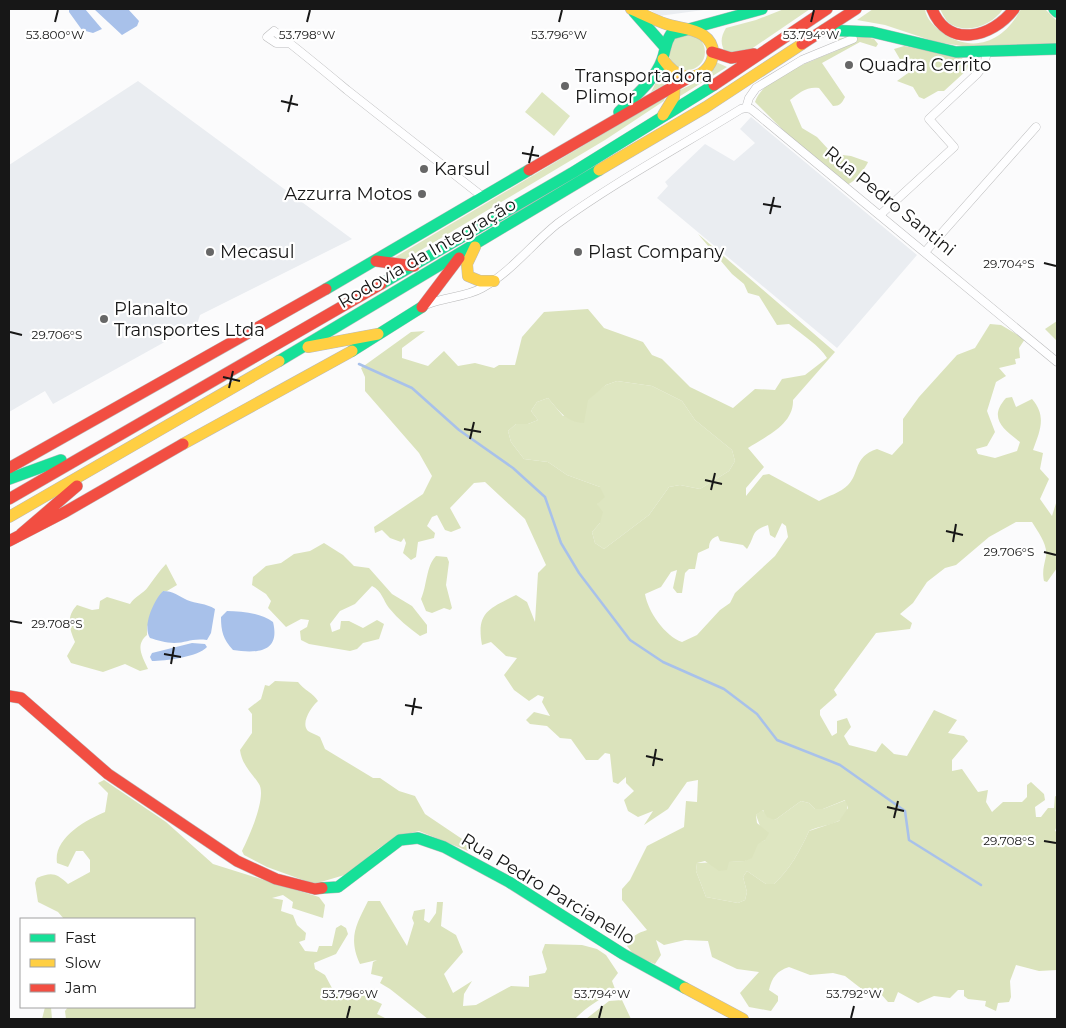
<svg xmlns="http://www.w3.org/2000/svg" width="1066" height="1028" font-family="Montserrat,sans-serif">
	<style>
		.built { fill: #eaedf1 }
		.green { fill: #dee6c1 }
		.forest { fill: #dbe3bc; fill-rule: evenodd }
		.water { fill: #a8c1ea }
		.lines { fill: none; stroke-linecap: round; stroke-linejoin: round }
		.stream { stroke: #a8c1ea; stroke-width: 2.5 }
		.street-casing { stroke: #bababb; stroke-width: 9 }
		.fast-casing { stroke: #bababb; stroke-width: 12 }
		.slow-casing { stroke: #bababb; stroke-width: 12 }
		.jam-casing { stroke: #bababb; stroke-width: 12 }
		.street { stroke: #fefeff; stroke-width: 8 }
		.fast { stroke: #16e098; stroke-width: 11 }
		.slow { stroke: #ffcf43; stroke-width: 11 }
		.jam { stroke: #f24e42; stroke-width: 11 }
		.ticks { fill: none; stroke: #171717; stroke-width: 2 }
		.poi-dot { fill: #676767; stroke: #fff; stroke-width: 2 }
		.labels { text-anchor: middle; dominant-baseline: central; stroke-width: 4.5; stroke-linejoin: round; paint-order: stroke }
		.poi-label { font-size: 18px; fill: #171717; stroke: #fff; text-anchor: start }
		.street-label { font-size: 18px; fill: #171717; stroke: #fff }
		.ticks-label { font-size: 12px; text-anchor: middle; fill: #171717; stroke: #fff; stroke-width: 4.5; stroke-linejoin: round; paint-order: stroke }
	</style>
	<rect width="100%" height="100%" fill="#fbfbfc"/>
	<path class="built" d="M649,9H711L659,16Z
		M138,81L352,239L200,315L197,324L53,404L45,391L9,412V165Z
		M751,117L917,255L837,348L657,198L668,186L665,182L705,144L734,161L755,143L740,129Z"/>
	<path class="green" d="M784,9H810L744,54L727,55C720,45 720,38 726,28L756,20Z
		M873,9H925C926,19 935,27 943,33C975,55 1005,40 1021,9H1045L1057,21V46L988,50L936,42L885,25L857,20Z
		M940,9H1003C993,25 965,36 948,22C945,19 942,13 940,9Z
		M669 52a18 18 0 1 1 36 0a18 18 0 1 1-36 0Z
		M716,62L727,67L677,98L676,92L701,80Z
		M662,71L664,85L651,92Z
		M542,92L570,116L554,136L525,112Z
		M665,97L664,101L605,140L406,259H392Z
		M617,381L652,386L682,401L695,420L732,450L735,461L729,471L700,489L680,485L669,487L649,515L604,549L595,543L592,532L600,523L597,504L600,487L567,475L548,462L524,459L511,442L508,431L516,424H528L538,420L531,411L537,402L548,398L563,416L606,385Z
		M846,800C854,826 823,823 809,831C800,851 790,869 774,884H766L747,871L743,877L747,892L745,900L738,903L706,897L696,871L697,863L745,861L758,843L765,840L756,815L762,810L775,820L801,801L809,803L815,809H823Z"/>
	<path class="forest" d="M858,35L874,39L878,44L876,47L860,42L822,63L845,97C842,103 840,106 833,106L819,88C807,86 799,93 790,100L802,128L817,137L829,150L834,154L851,156L868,162C865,169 853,184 846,185L790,137L755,102C764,75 818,60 842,48L837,39Z
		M904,46L957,56L969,62L967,70L944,91H938L924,99L919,97L913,87L897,81L908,73L894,49Z
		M698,234L835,352L793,400C794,424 767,436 748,448L764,467L746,488V496L763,475L769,474L819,501C828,496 840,493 848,485C860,473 853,457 877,449L892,455L903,443V419L919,397L957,355L975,348L990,324L1001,325L1025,339L1019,348L1020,358L1015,359L1016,364L999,368L1006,376L996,382L987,411L995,432L987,446L976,449L978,454L995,458L1017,451L1020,442C1003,429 988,418 1006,398L1012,397L1016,407L1032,399C1047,416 1040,431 1033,450L1043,453L1040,469L1049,479L1040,499L1052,516L1057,500V568L1047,582L1044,581C1042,571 1044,566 1046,556C1048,545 1038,532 1032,522H1016L989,537L956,565L945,568L927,582L913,603L900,614L912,623L910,629L876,633L834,690L837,695L820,710V715L832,736L837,733V721L847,718L851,727L844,736L849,745L876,752L882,743L894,754L907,756L934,710L957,720L948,733L964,736L968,741L952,760V771L962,769L978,792L988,790L986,802L992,812L1003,802H1022L1027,797V785L1031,782L1044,794L1045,800L1035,807L1036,817H1041L1048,808H1054L1055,796L1057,797V825L1055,831L1057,832V970L1039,971L1016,965L1010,981L1011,997L1009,1002L998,1003L996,1011L985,1006L986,1001L968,999L964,996V990H958L950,998L934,996L918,1003L898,992L894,1002H888L880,993L863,990L845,976L833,973L810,975L789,967C777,971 772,977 769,990L778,996V1001L771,1011L749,1007L740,993L759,972L737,969L712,957L708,941L685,940L664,945L656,940L661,955L655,964L634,955L627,946C631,936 638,933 647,930L622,900V889L630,880L647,846L684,827L686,801L697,802L698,780L687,782L668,809L644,825L653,811L638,817L628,811L624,800L634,791L626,783V777L618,784L613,782L610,754L605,753L598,760H586L571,739L560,738L547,726L530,724L526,720L534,712L550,716L542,702L544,697L538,695L529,701L514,690L504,675L517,658L506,656L491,642L482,645C476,612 489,609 516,595L527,602L535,622L538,573L546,565L525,519L485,482L474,483L450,508L461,528L451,532L445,530L437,515L432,517L427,526L435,533L434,538L418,542L416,557L411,560L403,553L406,543L404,538L401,542L390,538L382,530L375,533L374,527L423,494L432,476L419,453L365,391V377L361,368L411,332L425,331L402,348V358L428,366L444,351L458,366L475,363L494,368L499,365H515L522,337L544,312L588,309L604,328L643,342L652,355L662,359L690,387L733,408L755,389L775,390L782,379L805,375L827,358C820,346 801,334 789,324L777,325L759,296L748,293L744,284L732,274ZM617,381L652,386L682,401L695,420L732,450L735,461L729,471L700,489L680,485L669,487L649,515L604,549L595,543L592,532L600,523L603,512L597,504L605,497L600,487L567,475L548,462L524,459L511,442L508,431L516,424H528L538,420L531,411L537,402L548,398C559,411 566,422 584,423L588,400L606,385ZM782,523L786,526L788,537L775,556L735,593L730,603L720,610L697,635L682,642C665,636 648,612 645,594L661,587L671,572L677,570L673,588L677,593H682L685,573L689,569H695L698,553L709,548C709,541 712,538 718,536L720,541L743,545L747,549C756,535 750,531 768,525L770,535L775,538ZM801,801L809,803L815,809H823L845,800L848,808L839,821L809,831C800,851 790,869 774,884H766L747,871L743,877L747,892L745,900L738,903L706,897L696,871L697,863L705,861L719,871L727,870L729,862L745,861L752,858L758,844L765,840L769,833L757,823L756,815L763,810L767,817L775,820Z
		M1057,321V341L1045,329Z
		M324,543L343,555L354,566L369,568L392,594L412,606L427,625V633L420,636C409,628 398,619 389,608C383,600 382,591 372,586L355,604L340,611L330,624L332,632L340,629L341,621H349L363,628L377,620L384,624L379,639L363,643L357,649L350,651L309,644L301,640L300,631L307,627L309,620L301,619L286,627L268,608L271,601L266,594L252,585L253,577L266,566L281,563L294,554L310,551Z
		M436,556L447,557L449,562L446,585L452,608L450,610L444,608L432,613L426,611L421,599C427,586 426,566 436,556Z
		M166,564L177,585L167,591H163L147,627V635C135,645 142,656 148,669L140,671L125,664L103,672L71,663L67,656L75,642C69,628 66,617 77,605L92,610L99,609L100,601L107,597L130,604C135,596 143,594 148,587C154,579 159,571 166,564Z
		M275,681L298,682C304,690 313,693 318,701C312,706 300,723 308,731C311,733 317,735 320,737L325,749L373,778H380L399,791L415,796L425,814L468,843V851L419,831L399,836L379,848L348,874L314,884L267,867L244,855L242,851C249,837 267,797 259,784C251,772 242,765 240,750L252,733V714L248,709L261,699L265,685L269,686Z
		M104,780L166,822L213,864L319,897L325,905L323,918L292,908L293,902L283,895L272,898L283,900L281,911L293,915L297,925L306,933L305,940L299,942L305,951L317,952L319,946H332L336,928L341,925L346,928L348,934L336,954L314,963L315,969L325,975L333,990L363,995L382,1004L377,1014L387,1019H66L65,1011L68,1007H194V919H64L58,912L38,902L35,883L37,878C52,872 56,873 68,884L90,872V860L83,851H76L68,867L57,863C53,838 86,820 105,812L108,793L98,783Z
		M368,901H380L407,946L414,923L412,918L414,911L425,909L424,920L429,923L436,913L437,902H443L441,926L456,935L463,952L444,974L453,993L472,981L464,994L463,1006L476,1005L511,986L529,987V976L545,973L547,969L542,952L545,944L582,945L597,949L606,955L618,973L612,981L615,989C600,1000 587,1006 575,1019H428L390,989L380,983L383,977L371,974L373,962L377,960L360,964C348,938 356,925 368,901Z
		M622,1000L631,1019H586L609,1001Z
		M45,1007H51L52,1019H42Z"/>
	<path class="water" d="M69,9H85L102,29L93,33L82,30L69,12Z
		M94,9H128L139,21L137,26L122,35Z
		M163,591C173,591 179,596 187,600C196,604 206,603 215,609L211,633L207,640C191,638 187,643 174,643C166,643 157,640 150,638C142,626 154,600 163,591Z
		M227,611C241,611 261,613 273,622C281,654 254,653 233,650C223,639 221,631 221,617Z
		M192,643L205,644L207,647C198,657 165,661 152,661L150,657L152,653Z"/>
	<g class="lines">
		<path class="stream" d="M359,364L412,388L459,430L513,468L545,497L561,543L579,573L630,640L663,662L724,689L757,714L777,740L840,765L905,811L909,840L981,885"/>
		<g class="street-casing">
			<path id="street" d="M289,43H276L267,37L274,31C299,50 323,70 347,90L483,197
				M746,108L751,109L1057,362
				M746,108L749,98L756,88L802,60L853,39
				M880,215L954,147L929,119L977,74L984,65L987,52
				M925,252L1036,127
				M428,304C445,297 466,297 482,288C510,273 532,244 557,224C613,183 681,146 741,109L746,108"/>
		</g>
		<g class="fast-casing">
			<path id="fast" d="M1054,9L1057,12
				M634,12L664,46
				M824,30L872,32L956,52L1057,49
				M619,112C634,97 655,80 662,60C666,50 664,45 671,34L762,9
				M381,284L572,173L714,85
				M326,289L529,170
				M352,351L422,307
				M279,361L599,170
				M9,479L61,460
				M322,888L338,887L400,840L418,838L444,847L509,882L623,954L685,988"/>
		</g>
		<g class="slow-casing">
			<path id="slow" d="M631,9C643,14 654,20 666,24C678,28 693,28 703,35C732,55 692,102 663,59
				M663,115L674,97L675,74
				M599,170L706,107L802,44
				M475,247L467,264L468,276L480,281H494
				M308,347L378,334
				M183,444L352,351
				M9,517L279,361
				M685,988L743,1019"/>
		</g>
		<g class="jam-casing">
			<path id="jam" d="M932,9C948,49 992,38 1014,9
				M802,44L856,9
				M712,52L731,58L754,54
				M714,85L827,9
				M529,170L688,78
				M376,261L414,266
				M422,307L459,258
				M9,468L326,289
				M9,499L381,284
				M21,534L77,486
				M9,541L65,512L183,444
				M9,696L21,698L108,774L237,861L276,879L315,889L322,888"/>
		</g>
		<use href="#street" class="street"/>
		<use href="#fast" class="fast"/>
		<use href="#slow" class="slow"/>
		<use href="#jam" class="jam"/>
	</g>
	<path class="ticks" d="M55,22L58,10M307,22L310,10M559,22L562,10M811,22L814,10M281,101L298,105M288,112L292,95M522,153L539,156M529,163L533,146M763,204L781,207M770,214L774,197M1044,263L1056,266M10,332L22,335M223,377L240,381M229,388L233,371M464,429L481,432M470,439L474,422M705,480L722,484M711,490L715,473M946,531L963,535M953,542L956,524M1044,552L1056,555M10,621L22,623M164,654L181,657M171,664L174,647M405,705L422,708M412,715L415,698M646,756L663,760M653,766L656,749M887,807L904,811M894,818L898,801M1044,841L1056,843M347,1018L350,1006M599,1018L602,1006M851,1018L854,1006"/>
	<g class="poi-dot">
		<circle cx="849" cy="65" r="5"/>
		<circle cx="565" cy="86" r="5"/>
		<circle cx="424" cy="169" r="5"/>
		<circle cx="422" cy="194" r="5"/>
		<circle cx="210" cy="252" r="5"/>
		<circle cx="578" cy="252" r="5"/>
		<circle cx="104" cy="319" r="5"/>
	</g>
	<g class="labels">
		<g class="poi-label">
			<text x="859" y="65">Quadra Cerrito</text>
			<text x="575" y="76">Transportadora<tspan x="575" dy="21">Plimor</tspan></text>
			<text x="434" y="169">Karsul</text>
			<text x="412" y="194" text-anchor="end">Azzurra Motos</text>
			<text x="220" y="252">Mecasul</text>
			<text x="588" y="252">Plast Company</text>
			<text x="114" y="309">Planalto<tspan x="114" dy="21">Transportes Ltda</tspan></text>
		</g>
		<g class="street-label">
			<text transform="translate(890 201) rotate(39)">Rua Pedro Santini</text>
			<text transform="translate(427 253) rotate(-30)">Rodovia da Integração</text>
			<text transform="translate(548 889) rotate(31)">Rua Pedro Parcianello</text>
		</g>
	</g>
	<g class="ticks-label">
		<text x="55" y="39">53.800°W</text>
		<text x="307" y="39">53.798°W</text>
		<text x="559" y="39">53.796°W</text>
		<text x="811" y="39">53.794°W</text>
		<text x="1009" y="268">29.704°S</text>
		<text x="57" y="339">29.706°S</text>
		<text x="1009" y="556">29.706°S</text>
		<text x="57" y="628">29.708°S</text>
		<text x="1009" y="845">29.708°S</text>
		<text x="350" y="998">53.796°W</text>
		<text x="602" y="998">53.794°W</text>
		<text x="854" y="998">53.792°W</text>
	</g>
	<rect width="1066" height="1028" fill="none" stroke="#171717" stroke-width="20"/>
	<rect x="20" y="918" width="175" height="90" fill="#ffffff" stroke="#a2a2a2"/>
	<rect x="30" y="934" width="25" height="8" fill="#16e098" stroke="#a2a2a2"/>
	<text x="65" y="943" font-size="15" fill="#171717">Fast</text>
	<rect x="30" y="959" width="25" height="8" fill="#ffcf43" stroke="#a2a2a2"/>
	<text x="65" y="968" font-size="15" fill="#171717">Slow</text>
	<rect x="30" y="984" width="25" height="8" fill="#f24e42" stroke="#a2a2a2"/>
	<text x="65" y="993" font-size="15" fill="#171717">Jam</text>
</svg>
